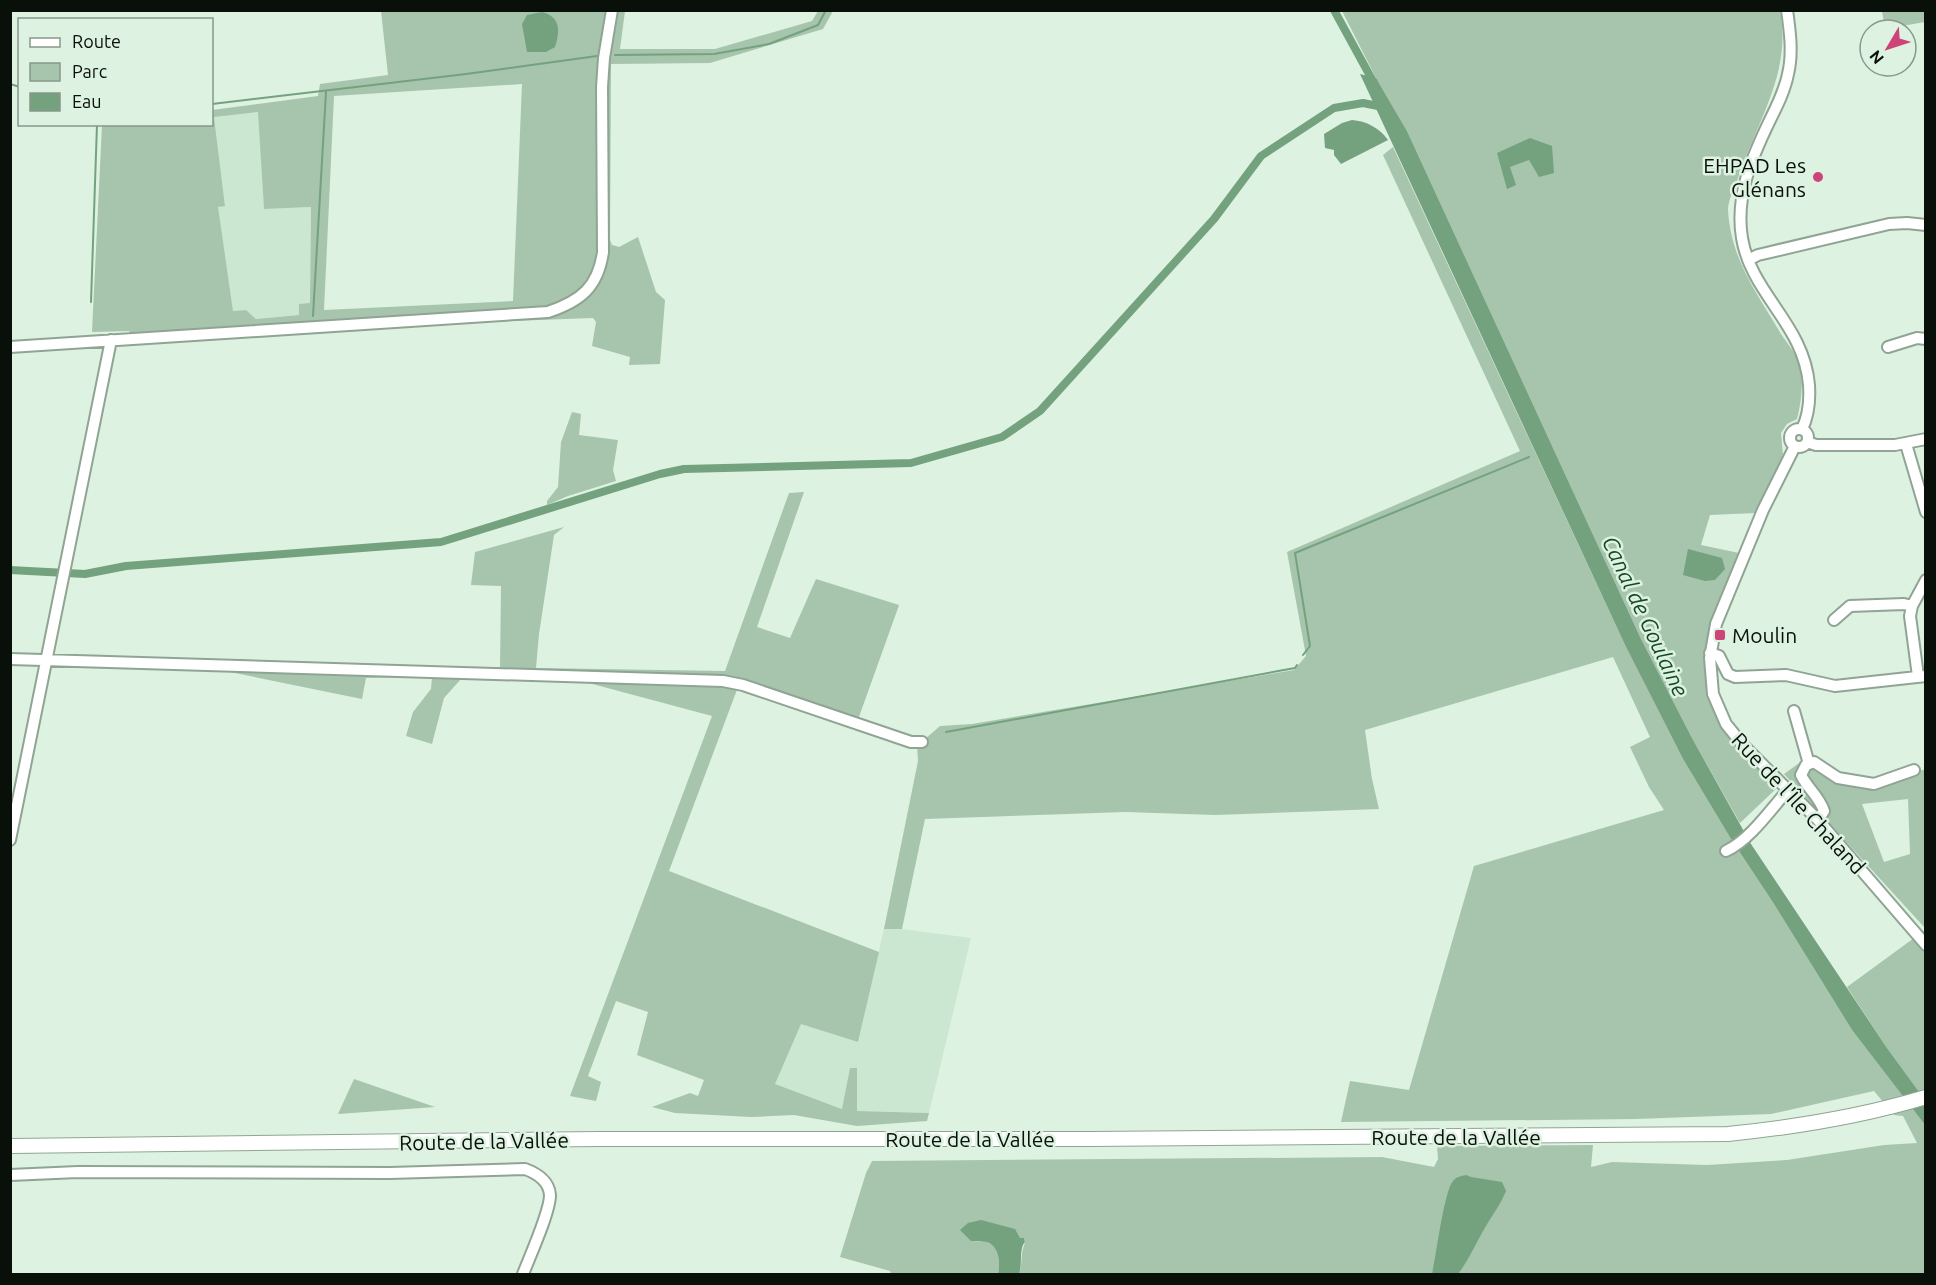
<svg xmlns="http://www.w3.org/2000/svg" width="1936" height="1285" font-family="Ubuntu,sans-serif">
	<style>
		.built { fill: #cbe7d1 }
		.green { fill: #a6c5ac; fill-rule: evenodd }
		.water { fill: #74a17e }
		.lines { fill: none; stroke-linecap: round; stroke-linejoin: round }
		.stream { stroke: #74a17e; stroke-width: 2 }
		.canal { stroke: #74a17e; stroke-width: 8 }
		.minor-casing { stroke: #90a494; stroke-width: 14 }
		.major-casing { stroke: #90a494; stroke-width: 16 }
		.minor { stroke: #fff; stroke-width: 10 }
		.major { stroke: #fff; stroke-width: 14 }
		.poi-dot { fill: #ce4378; stroke: #ddf2e1; stroke-width: 2 }
		.labels { text-anchor: middle; dominant-baseline: central; stroke-width: 5; stroke-linejoin: round; paint-order: stroke }
		.poi-label { font-size: 21px; fill: #09100a; stroke: #ddf2e1; text-anchor: end }
		.street-label { font-size: 21px; fill: #09100a; stroke: #ddf2e1 }
		.water-label { font-size: 22px; font-style: italic; fill: #154926; stroke: #ddf2e1 }
	</style>
	<rect width="100%" height="100%" fill="#ddf2e1"/>
	<path class="built" d="M259,112L264,209L311,207L310,304L299,315L256,319L246,310L233,311L217,206H225L214,116Z
		M884,929H902L971,938L929,1113L856,1111L857,1069H850L843,1109L774,1084L801,1023L858,1042Z"/>
	<path class="green" d="M381,11H625L620,49H715L812,21L818,11H833L823,29L710,63L611,64L610,240L612,245L619,247L638,237L656,292L665,300L660,364L629,365L630,357L592,346L596,322L593,318L511,321L133,343L129,331L92,332L102,125L212,124V110L318,96L320,84L388,75ZM522,84L513,301L324,310L334,96ZM258,112L264,209L311,207L310,303L299,304V315L256,319L246,310L233,311L218,207L225,206L214,117Z
		M1342,11H1780C1792,71 1758,120 1739,175C1736,185 1728,199 1728,210C1731,260 1757,293 1781,334C1787,343 1796,354 1800,365C1804,379 1801,405 1797,419L1787,424L1781,433L1783,455L1756,513L1710,515L1701,545L1739,553L1720,605C1709,619 1706,640 1706,658C1705,701 1715,723 1744,754C1755,765 1768,774 1779,786L1740,823L1692,738L1641,639L1407,131L1376,78Z
		M1882,11H1925V22L1885,29Z
		M1393,147L1626,647L1683,759L1731,839L1774,904L1852,1030L1925,1125V1274H1019C1023,1264 1020,1253 1025,1243L971,1241C976,1241 983,1241 987,1242C1000,1247 1000,1264 998,1274H891L890,1271L840,1257L866,1173L872,1161L1382,1157L1434,1167L1438,1159L1437,1146L1593,1145L1591,1167L1612,1162L1707,1165L1787,1160L1884,1145L1917,1143L1903,1116L1894,1115L1874,1091L1771,1114L1636,1119L1341,1122L1350,1081L1409,1090L1474,866L1664,810L1649,787L1630,747L1650,737L1613,657L1365,730L1372,779L1379,809L1215,815L1125,812L925,819L902,929H884L918,761L917,746L940,726L972,724L1294,670L1306,656L1287,552L1520,451L1383,155Z
		M572,412L581,414L579,435L618,440L613,470L616,481L568,496L547,505V501L558,487L561,442Z
		M804,492L757,627L790,638L816,579L899,605L898,608L855,728L738,687L669,871L879,952L858,1042L801,1024L775,1084L842,1109L850,1068H857V1111L929,1113L927,1121L857,1126L794,1115L751,1117L675,1113L652,1107L690,1093L698,1096L704,1080L637,1055L648,1012L616,1001L588,1076L601,1082L596,1101L570,1096L712,716L585,682L461,679L444,698L432,744L406,736L413,712L431,689L432,677L366,678L362,699L230,672L232,661L346,666L500,667L501,586L471,585L475,552L564,527L554,535L539,634L536,668L725,671L789,493Z
		M1802,761L1837,781L1899,780L1925,769V928L1784,774ZM1908,799L1910,854L1884,862L1862,804Z
		M1925,930V1100L1887,1048L1847,987Z
		M354,1079L435,1107L338,1114Z"/>
	<path class="water" d="M542,12C561,17 560,31 555,47L546,52H527L522,24L527,15Z
		M1360,74L1376,78L1407,131L1641,639L1692,738L1751,844L1887,1048L1925,1100V1125L1852,1030L1774,904L1731,839L1683,759L1626,647Z
		M1352,120C1366,121 1380,128 1388,140L1341,164L1334,155V150L1325,148L1324,134L1342,123Z
		M1530,138L1552,146L1554,173L1539,177L1529,160L1510,167L1516,185L1507,189L1497,153Z
		M1688,549L1722,558L1725,569L1715,580L1705,581L1683,575Z
		M1466,1175L1471,1177L1502,1182L1506,1191C1500,1206 1490,1218 1482,1233C1474,1247 1468,1261 1458,1274H1432C1436,1257 1444,1191 1453,1181C1456,1177 1461,1176 1466,1175Z
		M981,1220L1015,1229L1020,1238H1024C1025,1248 1025,1238 1022,1248C1020,1256 1022,1266 1019,1274H998C1000,1264 1000,1247 987,1242C983,1241 976,1241 971,1241L960,1230L968,1223Z"/>
	<g class="lines">
		<path class="stream" d="M615,55L714,54L769,44L818,25L826,10
			M10,84L20,87
			M212,104L466,74L597,56
			M91,302L97,124
			M313,316L326,92
			M1303,655L1310,646L1295,553L1529,457
			M946,732L1295,668L1297,665"/>
		<path class="canal" d="M1334,10L1375,85
			M10,570L85,574L126,566L441,542L660,474L684,469L911,463L1002,437L1040,411L1214,219L1261,156L1334,108L1363,103L1383,107"/>
		<g class="minor-casing">
			<path id="minor" d="M1787,10C1790,31 1793,54 1788,74C1785,90 1777,106 1770,120C1752,157 1735,196 1742,238C1751,294 1804,324 1809,385C1810,400 1809,415 1802,429
				M1748,260L1758,255L1889,224L1907,223L1926,225
				M10,347L548,312C581,301 598,287 603,252L602,87L604,58L612,10
				M1888,347L1917,338L1926,339
				M1790 438a9 9 0 1 1 18 0a9 9 0 1 1-18 0Z
				M1807,442L1816,445H1895L1926,439
				M1906,444L1926,512
				M1795,446L1763,510L1716,624L1710,658L1713,694L1726,724L1743,745L1818,820L1926,945
				M1834,620L1850,606L1904,604L1912,606
				M1710,653L1719,656L1728,674L1735,677L1786,675L1835,686L1926,676
				M10,659L723,681L743,685L911,742H922
				M1918,676L1910,616L1912,606L1926,580
				M1794,711L1809,764
				M1818,820L1824,811C1819,796 1808,789 1801,775L1806,765L1814,762L1838,778L1874,784L1914,770
				M10,840L111,340
				M1726,851C1750,840 1771,809 1788,790
				M10,1175L78,1172L390,1173L525,1169C536,1173 549,1181 550,1195C550,1212 530,1256 523,1274"/>
		</g>
		<g class="major-casing">
			<path id="major" d="M10,1146L599,1139H1090L1728,1134C1797,1127 1860,1117 1926,1097"/>
		</g>
		<use href="#minor" class="minor"/>
		<use href="#major" class="major"/>
	</g>
	<g class="poi-dot">
		<circle cx="1818" cy="177" r="6"/>
		<rect x="1714" y="629" width="12" height="12" rx="3"/>
	</g>
	<g class="labels">
		<g class="poi-label">
			<text x="1806" y="165">EHPAD Les<tspan x="1806" dy="24">Glénans</tspan></text>
			<text x="1732" y="635" text-anchor="start">Moulin</text>
		</g>
		<g class="street-label">
			<text transform="translate(1799 803) rotate(47)">Rue de l'Île Chaland</text>
			<text x="1456" y="1137">Route de la Vallée</text>
			<text x="970" y="1139">Route de la Vallée</text>
			<text transform="translate(484 1141) rotate(-1)">Route de la Vallée</text>
		</g>
		<g class="water-label">
			<text transform="translate(1646 616) rotate(65)">Canal de Goulaine</text>
		</g>
	</g>
	<rect width="1936" height="1285" fill="none" stroke="#09100a" stroke-width="24"/>
	<rect x="18" y="18" width="195" height="108" fill="#ddf2e1" stroke="#88988b" stroke-width="1.5"/>
	<rect x="30" y="38" width="30" height="9" fill="#ffffff" stroke="#88988b" stroke-width="1.5"/>
	<text x="72" y="48" font-size="18" fill="#09100a">Route</text>
	<rect x="30" y="63" width="30" height="18" fill="#a6c5ac" stroke="#88988b" stroke-width="1.5"/>
	<text x="72" y="78" font-size="18" fill="#09100a">Parc</text>
	<rect x="30" y="93" width="30" height="18" fill="#74a17e" stroke="#88988b" stroke-width="1.5"/>
	<text x="72" y="108" font-size="18" fill="#09100a">Eau</text>
	<g transform="translate(1888 48) rotate(231)"><circle r="28" fill="#ddf2e1" stroke="#88988b" stroke-width="1.5"/>
	<path d="M0-4.5L10 22L0 15L-10 22Z" fill="#ce4378"/>
	<text y="-9" font-size="16" font-weight="bold" text-anchor="middle" fill="#09100a">N</text>
	</g>
</svg>
